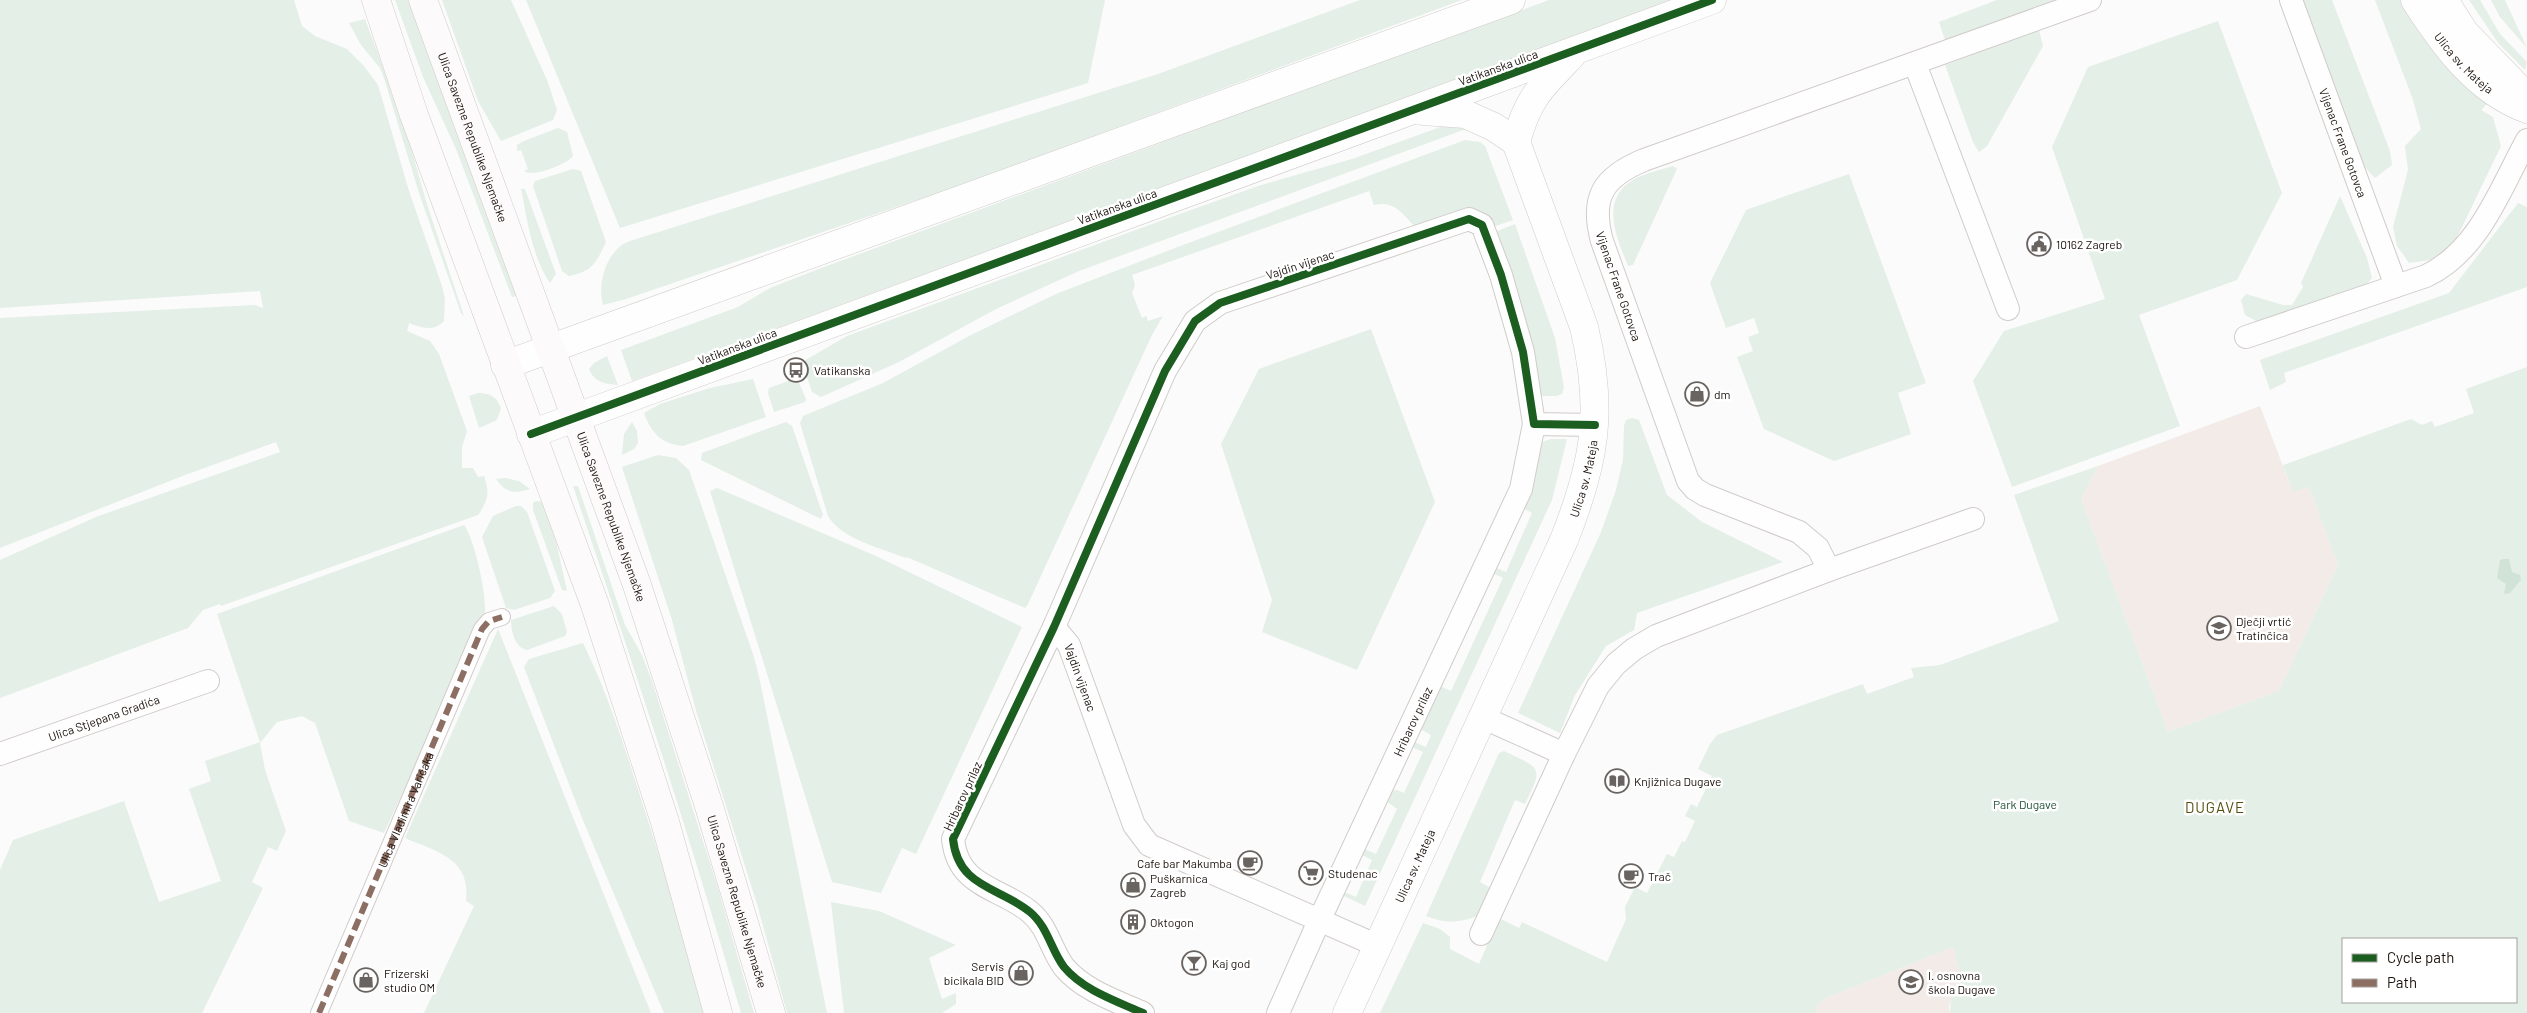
<svg xmlns="http://www.w3.org/2000/svg" width="2527" height="1013" font-family="Barlow,sans-serif">
	<style>
		.education { fill: #f3ebe8 }
		.green { fill: #e3efe7; fill-rule: evenodd }
		.forest { fill: #d1e3d7 }
		.lines { fill: none; stroke-linecap: round; stroke-linejoin: round }
		.pedestrian-casing { stroke: #d1cbc9; stroke-width: 18 }
		.minor-casing { stroke: #d1cbc9; stroke-width: 24 }
		.tertiary-casing { stroke: #d1cbc9; stroke-width: 29 }
		.secondary-casing { stroke: #d1cbc9; stroke-width: 29 }
		.pedestrian { stroke: #fefefe; stroke-width: 16 }
		.minor { stroke: #fefefe; stroke-width: 22 }
		.tertiary { stroke: #fefefe; stroke-width: 28 }
		.secondary { stroke: #fdfafb; stroke-width: 28 }
		.quiet { stroke: #8d6e63; stroke-width: 6; stroke-dasharray: 12 6; stroke-linecap: butt }
		.cycleway-casing { stroke: #fff; stroke-width: 11 }
		.cycleway { stroke: #1b5e20; stroke-width: 8 }
		.labels { text-anchor: middle; dominant-baseline: central; stroke-width: 5; stroke-linejoin: round; paint-order: stroke }
		.street-label { font-size: 12px; fill: #1c130e; stroke: #fff }
		.poi-label { font-size: 12px; fill: #1c130e; stroke: #fff; text-anchor: start }
		.park-label { font-size: 12px; fill: #1f5435; stroke: #fff }
		.quarter-label { font-size: 15px; letter-spacing: 1px; fill: #534d0e; stroke: #fff }
	</style>
	<rect width="100%" height="100%" fill="#fbfbfb"/>
	<path class="education" d="M2260,406L2293,492L2309,487L2338,565L2279,691L2168,732L2081,499L2098,466Z
		M1953,947L1961,976L1954,988L1949,1007L1950,1013H1816V1006L1826,998Z"/>
	<path class="green" d="M0,0H294L302,26L315,36L347,49L364,66L378,85L409,191L442,286L445,299L444,321C434,332 421,328 409,323L407,331L430,341L439,354L467,431L462,447V468H473L478,477L484,476C490,493 488,501 478,515L221,606L220,604L203,610L188,628L0,698V560L96,517L280,452L276,442L185,475L0,548V318L255,305L263,308L260,291L0,308Z
		M395,0H408L517,296L512,297L456,149L423,77Z
		M442,0H511L547,80L557,110L553,120L501,141L478,101Z
		M526,0H1105L1088,83L620,228Z
		M1360,0H1462L964,184L626,299L603,305C597,284 606,252 627,242L1158,74Z
		M1549,0H1674L632,381L621,350L738,307L770,288L816,270Z
		M1997,0H2057L1945,40L1939,22Z
		M2300,0H2332L2390,151L2392,165L2375,178L2361,163Z
		M2375,0H2410L2494,97L2481,110L2493,117L2501,146L2451,250L2430,260L2409,263L2397,246L2393,227L2408,170L2405,146L2421,129L2412,97Z
		M2469,0H2480L2500,34L2527,62L2525,70L2499,44Z
		M2491,0H2505L2527,48L2500,17Z
		M365,19L404,123L426,201L464,316L461,313L419,193L384,78L380,68L361,45L349,23Z
		M2218,21L2282,193L2237,280L2139,315L2180,426L2012,487L1973,381L2004,331L2105,299L2052,147L2088,67Z
		M2039,30L2043,46L1987,146L1979,152L1973,142L1945,65Z
		M1446,125L1474,126L1079,271L996,309L899,362L821,397L812,392L802,362L847,336L1163,220L1258,186L1352,159Z
		M558,128L567,132L573,156C567,164 533,178 524,171L528,169L521,150L517,151V145L524,141Z
		M1465,140L1480,142L1485,146L1513,220L1487,229L1480,210L1429,229L1415,227C1403,214 1394,200 1374,205L1369,191L1132,275L1135,285L1132,293L1142,318L1146,316L1148,321L1163,316L1152,335L1028,604L1025,608L909,558L903,557C878,547 842,539 828,516L800,423L803,416L883,383L971,335L1056,294L1175,248Z
		M1673,166L1677,169L1633,265L1628,266C1617,238 1599,200 1633,180C1645,173 1660,170 1673,166Z
		M573,169L581,171L606,242C596,263 593,271 569,276L562,271L533,186L535,181Z
		M1849,174L1926,383L1898,393L1911,434L1834,461L1764,429L1737,357L1753,351L1748,337L1759,333L1754,318L1726,328L1710,283L1746,210Z
		M521,189H525L556,274L550,283C531,254 528,222 521,189Z
		M2340,196L2367,258L2372,278L2362,290L2260,323L2245,315L2241,300L2246,294L2283,305H2292L2303,287L2301,283Z
		M2518,203L2527,207V287L2284,373L2286,382L2270,390L2260,360L2449,293Z
		M1515,224L1555,338L1564,387L1562,394L1556,396H1536L1490,234Z
		M1371,329L1435,502L1357,670L1262,632L1272,600L1221,444L1259,369Z
		M607,356L618,385C605,384 594,382 589,369L594,363Z
		M2527,367V1013H1950L1951,996L1961,976L1953,947L1826,998L1816,1006V1013H1380L1423,923L1440,929L1450,937V949L1479,964L1499,918L1519,928L1522,922L1607,962L1626,919L1625,907L1635,887L1647,893L1667,854L1674,857L1682,841L1685,842L1695,821L1685,816L1691,804L1697,807L1712,776L1698,769L1710,744L1717,735L1863,684L1867,694L1914,677L1911,668L1940,665L2059,621L2014,495L2098,466L2081,499L2168,732L2279,691L2338,565L2309,487L2293,492L2283,465L2411,419L2422,425L2432,421L2435,427L2474,413L2466,389ZM2343,939H2516V1002H2343Z
		M797,378L806,399L805,402L774,412L768,393L769,388Z
		M753,379L766,417L683,446C661,444 651,432 644,413L660,404L710,388Z
		M478,393C490,393 497,397 501,408L497,420L479,428L469,396Z
		M1632,418L1639,420L1667,495L1702,522L1783,562L1637,613L1634,630L1606,646L1575,695L1560,733L1518,713L1601,532L1616,490L1623,460L1624,426L1626,420Z
		M632,422L637,431L638,443L634,449L622,455L624,434Z
		M786,422L792,426L823,515L821,519L701,460L702,453Z
		M1551,439H1567L1552,500L1365,906L1342,895L1347,893L1356,897L1372,860L1362,855L1364,849L1376,854L1397,809L1386,801L1390,791L1397,790L1404,793L1423,752L1412,747L1414,742L1426,747L1431,735L1420,729L1437,685L1451,691L1503,578L1492,573L1496,568L1506,572L1532,513L1521,507L1539,443Z
		M658,455L676,458L689,470L754,657L760,681L827,1013H787L757,904L696,711L672,620L622,467Z
		M505,478L519,481L530,489C514,494 506,493 496,479Z
		M573,486H578L625,625L642,655L652,681L717,885L754,1013H741C690,836 632,661 573,486Z
		M717,488L876,556L1022,627L916,854L902,848L881,893L832,882L710,491Z
		M538,501L542,502L556,541L567,591L562,590L533,510V502Z
		M516,506H521L527,512L555,591L550,598L514,610L506,608L482,537L493,516Z
		M464,525C475,540 487,596 485,615L384,833L349,821L315,723L302,716L277,722L260,743L265,770L286,831L277,851L268,847L252,882L263,888L202,1013H0V870L13,840L124,801L159,902L221,881L189,789L211,781L205,761L260,742L217,614Z
		M554,606L562,614L567,632L565,636L527,650C515,648 511,631 511,620Z
		M498,629L651,1013H424L474,906L466,901C471,858 437,852 405,838Z
		M583,643C608,694 625,748 642,802C665,872 685,942 705,1013H664L582,818L524,667L529,659Z
		M1504,751C1541,769 1544,766 1525,804L1515,800L1480,882L1492,889L1480,915C1460,923 1446,924 1426,916L1499,753Z
		M831,902L879,911L956,945L929,958L942,999L956,993V1004L942,1013H844Z"/>
	<path class="forest" d="M2504,559H2509L2512,572L2520,575L2521,580L2510,593L2504,594L2506,584L2497,578L2500,560Z"/>
	<g class="lines">
		<g class="pedestrian-casing">
			<g id="pedestrian">
				<path id="s1" d="M319,1013L482,629L489,621L502,617"/>
			</g>
		</g>
		<g class="minor-casing">
			<g id="minor">
				<path id="s2" d="M2291,0L2396,286"/>
				<path d="M1915,64L2008,309"/>
				<path d="M2246,337L2426,276C2479,251 2500,189 2527,140"/>
				<path d="M1829,570L1818,548L1799,532L1705,495L1695,489L1688,481L1602,241C1590,197 1603,177 1644,160L2090,0"/>
				<path id="s3" d="M1054,627L1069,645L1134,825L1149,845L1378,946"/>
				<path d="M1484,718L1564,754"/>
				<path id="s4" d="M0,754L208,681"/>
				<path d="M1481,934L1564,754L1598,686L1616,664L1634,649L1656,636L1829,570L1973,519"/>
				<path d="M1143,1013C1116,1001 1083,990 1064,967C1051,950 1048,927 1030,912C1000,887 958,888 953,839L1054,627L1165,371L1195,321L1220,303L1469,219L1482,225L1501,275L1523,352L1534,424L1595,425"/>
				<path id="s5" d="M1278,1013L1319,921L1521,489L1534,424"/>
			</g>
		</g>
		<g class="tertiary-casing">
			<g id="tertiary">
				<path id="s6" d="M2415,0C2443,44 2477,91 2527,109"/>
				<path d="M2444,0L2464,32L2527,97"/>
				<path d="M1423,111L1465,114L1494,127L1516,142"/>
				<path d="M1516,142C1528,98 1540,88 1571,56"/>
				<path d="M505,365L1511,0"/>
				<path d="M531,434L1712,0"/>
				<path id="s7" d="M1347,1013L1564,540C1595,462 1604,411 1584,327L1516,142"/>
			</g>
		</g>
		<g class="secondary-casing">
			<g id="secondary">
				<path d="M376,0L414,115L595,605L665,822L718,1013"/>
				<path id="s8" d="M423,0L637,585L709,806L771,1013"/>
			</g>
		</g>
		<use href="#pedestrian" class="pedestrian"/>
		<use href="#minor" class="minor"/>
		<use href="#tertiary" class="tertiary"/>
		<use href="#secondary" class="secondary"/>
		<path class="quiet" d="M319,1013L482,629L489,621L502,617"/>
		<g class="cycleway-casing">
			<path id="cycleway" d="M531,434L1712,0
				M1143,1013C1116,1001 1083,990 1064,967C1051,950 1048,927 1030,912C1000,887 958,888 953,839L1054,627L1165,371L1195,321L1220,303L1469,219L1482,225L1501,275L1523,352L1534,424L1595,425"/>
		</g>
		<use href="#cycleway" class="cycleway"/>
	</g>
	<defs>
		<g id="civic-ring" transform="scale(1.25)"><circle r="9.5" fill="#fff" stroke="#6a6461" stroke-width="1.5"/><path d="M-.6-6.5H3V-4.5H.6V-3L4-1V1h2V6H-6V1h2V-1L-.6-3ZM-1.2 2.5V6h2.4V2.5Z" fill="#6a6461"/></g>
		<g id="bus-ring" transform="scale(1.25)"><circle r="9.5" fill="#fff" stroke="#6a6461" stroke-width="1.5"/><path d="M-5-6H5V4H4V6H2V4H-2V6H-4V4H-5ZM-3.5-4V0h7V-4ZM-3.5 1.2v1.5H-2V1.2ZM2 1.2v1.5H3.5V1.2Z" fill="#6a6461"/></g>
		<g id="shop-ring" transform="scale(1.25)"><circle r="9.5" fill="#fff" stroke="#6a6461" stroke-width="1.5"/><path d="M-5-2.5h2.3a2.7 3.5 0 0 1 5.4 0H5L5.5 6h-11ZM-1.5-2.5h3a1.5 2.3 0 0 0-3 0Z" fill="#6a6461"/></g>
		<g id="school-ring" transform="scale(1.25)"><circle r="9.5" fill="#fff" stroke="#6a6461" stroke-width="1.5"/><path d="M0-5L7-2L0 1L-7-2ZM-4 1L0 2.5L4 1V4Q0 6-4 4Z" fill="#6a6461"/></g>
		<g id="library-ring" transform="scale(1.25)"><circle r="9.5" fill="#fff" stroke="#6a6461" stroke-width="1.5"/><path d="M-6-4Q-3-5.5-.7-3.5V5Q-3 3-6 4ZM6-4Q3-5.5 .7-3.5V5Q3 3 6 4Z" fill="#6a6461"/></g>
		<g id="cafe-ring" transform="scale(1.25)"><circle r="9.5" fill="#fff" stroke="#6a6461" stroke-width="1.5"/><path d="M-5.5-4.5H6V0H3Q3 3.5 0 3.5H-2.5Q-5.5 3.5-5.5 0ZM3-3.2v2h1.7v-2ZM-6 4.5H4V6H-6Z" fill="#6a6461"/></g>
		<g id="supermarket-ring" transform="scale(1.25)"><circle r="9.5" fill="#fff" stroke="#6a6461" stroke-width="1.5"/><path d="M-6-5.5h2.5l.6 2H6L4.5 2H-2.5L-4.4-4H-6ZM-1.5 3.2a1.3 1.3 0 1 0 .1 0ZM3 3.2a1.3 1.3 0 1 0 .1 0Z" fill="#6a6461"/></g>
		<g id="building-ring" transform="scale(1.25)"><circle r="9.5" fill="#fff" stroke="#6a6461" stroke-width="1.5"/><path d="M-4-6H4V6H1V3H-1V6H-4ZM-2.5-4.3h1.7v1.8h-1.7ZM.8-4.3h1.7v1.8H.8ZM-2.5-1h1.7V.8h-1.7ZM.8-1h1.7V.8H.8Z" fill="#6a6461"/></g>
		<g id="bar-ring" transform="scale(1.25)"><circle r="9.5" fill="#fff" stroke="#6a6461" stroke-width="1.5"/><path d="M-6-5H6L.8 .8V4.5H3.5V6h-7V4.5H-.8V.8Z" fill="#6a6461"/></g>
	</defs>
	<g fill-rule="evenodd">
		<use href="#civic-ring" x="2039" y="244"/>
		<use href="#bus-ring" x="796" y="370"/>
		<use href="#shop-ring" x="1697" y="394"/>
		<use href="#school-ring" x="2219" y="628"/>
		<use href="#library-ring" x="1617" y="781"/>
		<use href="#cafe-ring" x="1250" y="863"/>
		<use href="#supermarket-ring" x="1311" y="873"/>
		<use href="#cafe-ring" x="1631" y="876"/>
		<use href="#shop-ring" x="1133" y="885"/>
		<use href="#building-ring" x="1133" y="922"/>
		<use href="#bar-ring" x="1194" y="963"/>
		<use href="#shop-ring" x="1021" y="973"/>
		<use href="#shop-ring" x="366" y="980"/>
		<use href="#school-ring" x="1911" y="982"/>
	</g>
	<g class="labels">
		<g class="street-label">
			<text stroke="none"><textPath href="#s6" startOffset="80">Ulica sv. Mateja</textPath></text>
			<text transform="translate(1498 67) rotate(-20)">Vatikanska ulica</text>
			<text stroke="none"><textPath href="#s8" startOffset="146">Ulica Savezne Republike Njemačke</textPath></text>
			<text stroke="none"><textPath href="#s2" startOffset="152">Vijenac Frane Gotovca</textPath></text>
			<text transform="translate(1117 206) rotate(-20)">Vatikanska ulica</text>
			<text transform="translate(1300 264) rotate(-18)">Vajdin vijenac</text>
			<text transform="translate(1619 286) rotate(71)">Vijenac Frane Gotovca</text>
			<text transform="translate(737 346) rotate(-21)">Vatikanska ulica</text>
			<text stroke="none"><textPath href="#s7" startOffset="585">Ulica sv. Mateja</textPath></text>
			<text stroke="none"><textPath href="#s8" startOffset="550">Ulica Savezne Republike Njemačke</textPath></text>
			<text stroke="none"><textPath href="#s3" startOffset="58">Vajdin vijenac</textPath></text>
			<text stroke="none"><textPath href="#s4" startOffset="110">Ulica Stjepana Gradića</textPath></text>
			<text stroke="none"><textPath href="#s5" startOffset="321">Hribarov prilaz</textPath></text>
			<text transform="translate(962 796) rotate(-65)">Hribarov prilaz</text>
			<text stroke="none"><textPath href="#s1" startOffset="221">Ulica Vladimira Varićaka</textPath></text>
			<text stroke="none"><textPath href="#s7" startOffset="162">Ulica sv. Mateja</textPath></text>
			<text stroke="none"><textPath href="#s8" startOffset="955">Ulica Savezne Republike Njemačke</textPath></text>
		</g>
		<g class="poi-label">
			<text x="2056" y="244">10162 Zagreb</text>
			<text x="814" y="370">Vatikanska</text>
			<text x="1714" y="394">dm</text>
			<text x="2236" y="621">Dječji vrtić<tspan x="2236" dy="14">Tratinčica</tspan></text>
			<text x="1634" y="781">Knjižnica Dugave</text>
			<text x="1232" y="863" text-anchor="end">Cafe bar Makumba</text>
			<text x="1328" y="873">Studenac</text>
			<text x="1648" y="876">Trač</text>
			<text x="1150" y="878">Puškarnica<tspan x="1150" dy="14">Zagreb</tspan></text>
			<text x="1150" y="922">Oktogon</text>
			<text x="1212" y="963">Kaj god</text>
			<text x="1004" y="966" text-anchor="end">Servis<tspan x="1004" dy="14">bicikala BID</tspan></text>
			<text x="384" y="973">Frizerski<tspan x="384" dy="14">studio OM</tspan></text>
			<text x="1928" y="975">I. osnovna<tspan x="1928" dy="14">škola Dugave</tspan></text>
		</g>
		<g class="park-label">
			<text x="2025" y="804">Park Dugave</text>
		</g>
		<g class="quarter-label">
			<text x="2215" y="807">DUGAVE</text>
		</g>
	</g>
	<rect x="2342" y="938" width="175" height="65" fill="#ffffff" stroke="#a4a19f"/>
	<rect x="2352" y="954" width="25" height="8" fill="#1b5e20" stroke="#a4a19f"/>
	<text x="2387" y="963" font-size="15" fill="#1c130e">Cycle path</text>
	<rect x="2352" y="979" width="25" height="8" fill="#8d6e63" stroke="#a4a19f"/>
	<text x="2387" y="988" font-size="15" fill="#1c130e">Path</text>
</svg>
